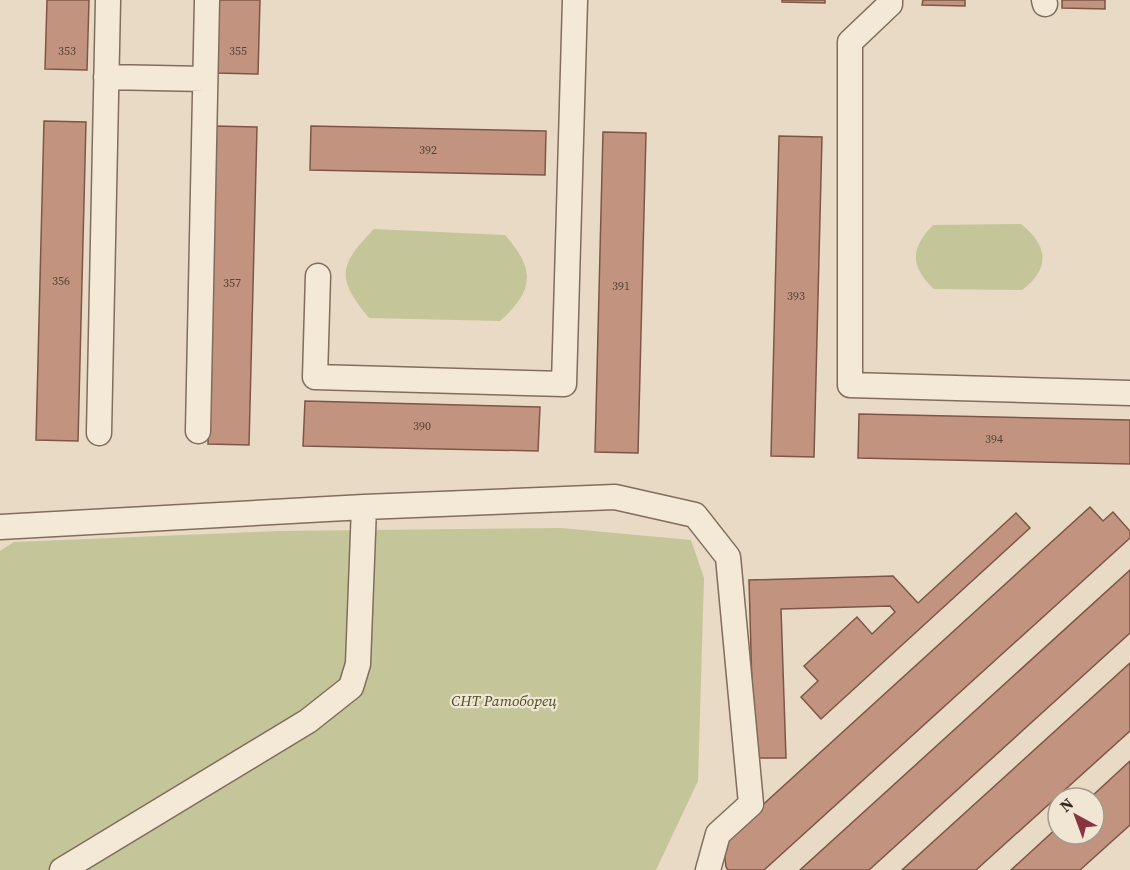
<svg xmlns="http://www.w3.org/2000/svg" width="1130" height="870" font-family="'Source Serif 4',serif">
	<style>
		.green { fill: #c5c59a }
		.building { fill: #c2947f; stroke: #7e5646; stroke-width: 1.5 }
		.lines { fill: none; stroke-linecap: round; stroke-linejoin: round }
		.minor-casing { stroke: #816d5d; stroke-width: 27 }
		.minor { stroke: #f4e9d7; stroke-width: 24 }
		.labels { text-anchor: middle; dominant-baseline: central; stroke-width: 4.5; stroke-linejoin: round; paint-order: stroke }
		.number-label { font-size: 12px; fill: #574237 }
		.park-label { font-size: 15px; font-style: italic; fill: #484d28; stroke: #f1e5d4 }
	</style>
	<rect width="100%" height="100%" fill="#e8dac5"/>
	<path class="green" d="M1021,224C1049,246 1050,269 1022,290L934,289C910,266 910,249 933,225Z
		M374,229L505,235C535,269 535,290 500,321L369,318C336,278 338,266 374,229Z
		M561,528L691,540L704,578L698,781L656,870H0V551L14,542L281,531Z"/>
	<path class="building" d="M47,0H89L87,70L45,69Z
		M218,0H260L258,74L217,73Z
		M782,0H825V3L782,2Z
		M923,0H965V6L922,5Z
		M1062,0H1105V9L1062,8Z
		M44,121L86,122L78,441L36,440Z
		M215,126L257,127L249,445L208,444Z
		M311,126L546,131L545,175L310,170Z
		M603,132L646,133L638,453L595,452Z
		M779,136L822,137L814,457L771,456Z
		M305,401L540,407L538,451L303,446Z
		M859,414L1130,420V464L858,458Z
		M1090,507L1103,521L1113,512L1130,531V538L764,870H728L726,867L723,841Z
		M1016,513L1030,528L821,719L801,697L818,681L804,666L857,617L872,634L895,612L890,606L781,609L786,758H754L749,580L893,576L918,603Z
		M1130,570V633L869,870H800Z
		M1130,663V731L976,870H902Z
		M1130,761V825L1080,870H1011L1058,827V834H1094V798H1090Z"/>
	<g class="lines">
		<g class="minor-casing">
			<path id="minor" d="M890,0V4L850,42V385L1130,393
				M1044,0L1045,4
				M106,77L205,79
				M318,276L315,377L564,384L575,0
				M198,431L207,0
				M99,433L108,0
				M0,527L364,507L615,497L695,515L728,557L751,804L718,834L708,870
				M62,870L308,721L351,687L358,664L364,507"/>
		</g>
		<use href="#minor" class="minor"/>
	</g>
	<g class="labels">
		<g class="number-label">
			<text x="67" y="51">353</text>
			<text x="238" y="51">355</text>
			<text x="428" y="150">392</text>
			<text x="61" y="281">356</text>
			<text x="232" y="283">357</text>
			<text x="621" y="286">391</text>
			<text x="796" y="296">393</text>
			<text x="422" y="426">390</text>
			<text x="994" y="439">394</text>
		</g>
		<g class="park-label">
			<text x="504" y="700">СНТ Ратоборец</text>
		</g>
	</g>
	<g transform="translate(1076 816) rotate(319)"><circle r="28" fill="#f1e5d4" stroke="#a5998c" stroke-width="1.5"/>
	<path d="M0-4.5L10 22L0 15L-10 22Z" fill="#89343e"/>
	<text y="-9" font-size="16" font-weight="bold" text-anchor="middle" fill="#33271f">N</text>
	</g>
</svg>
